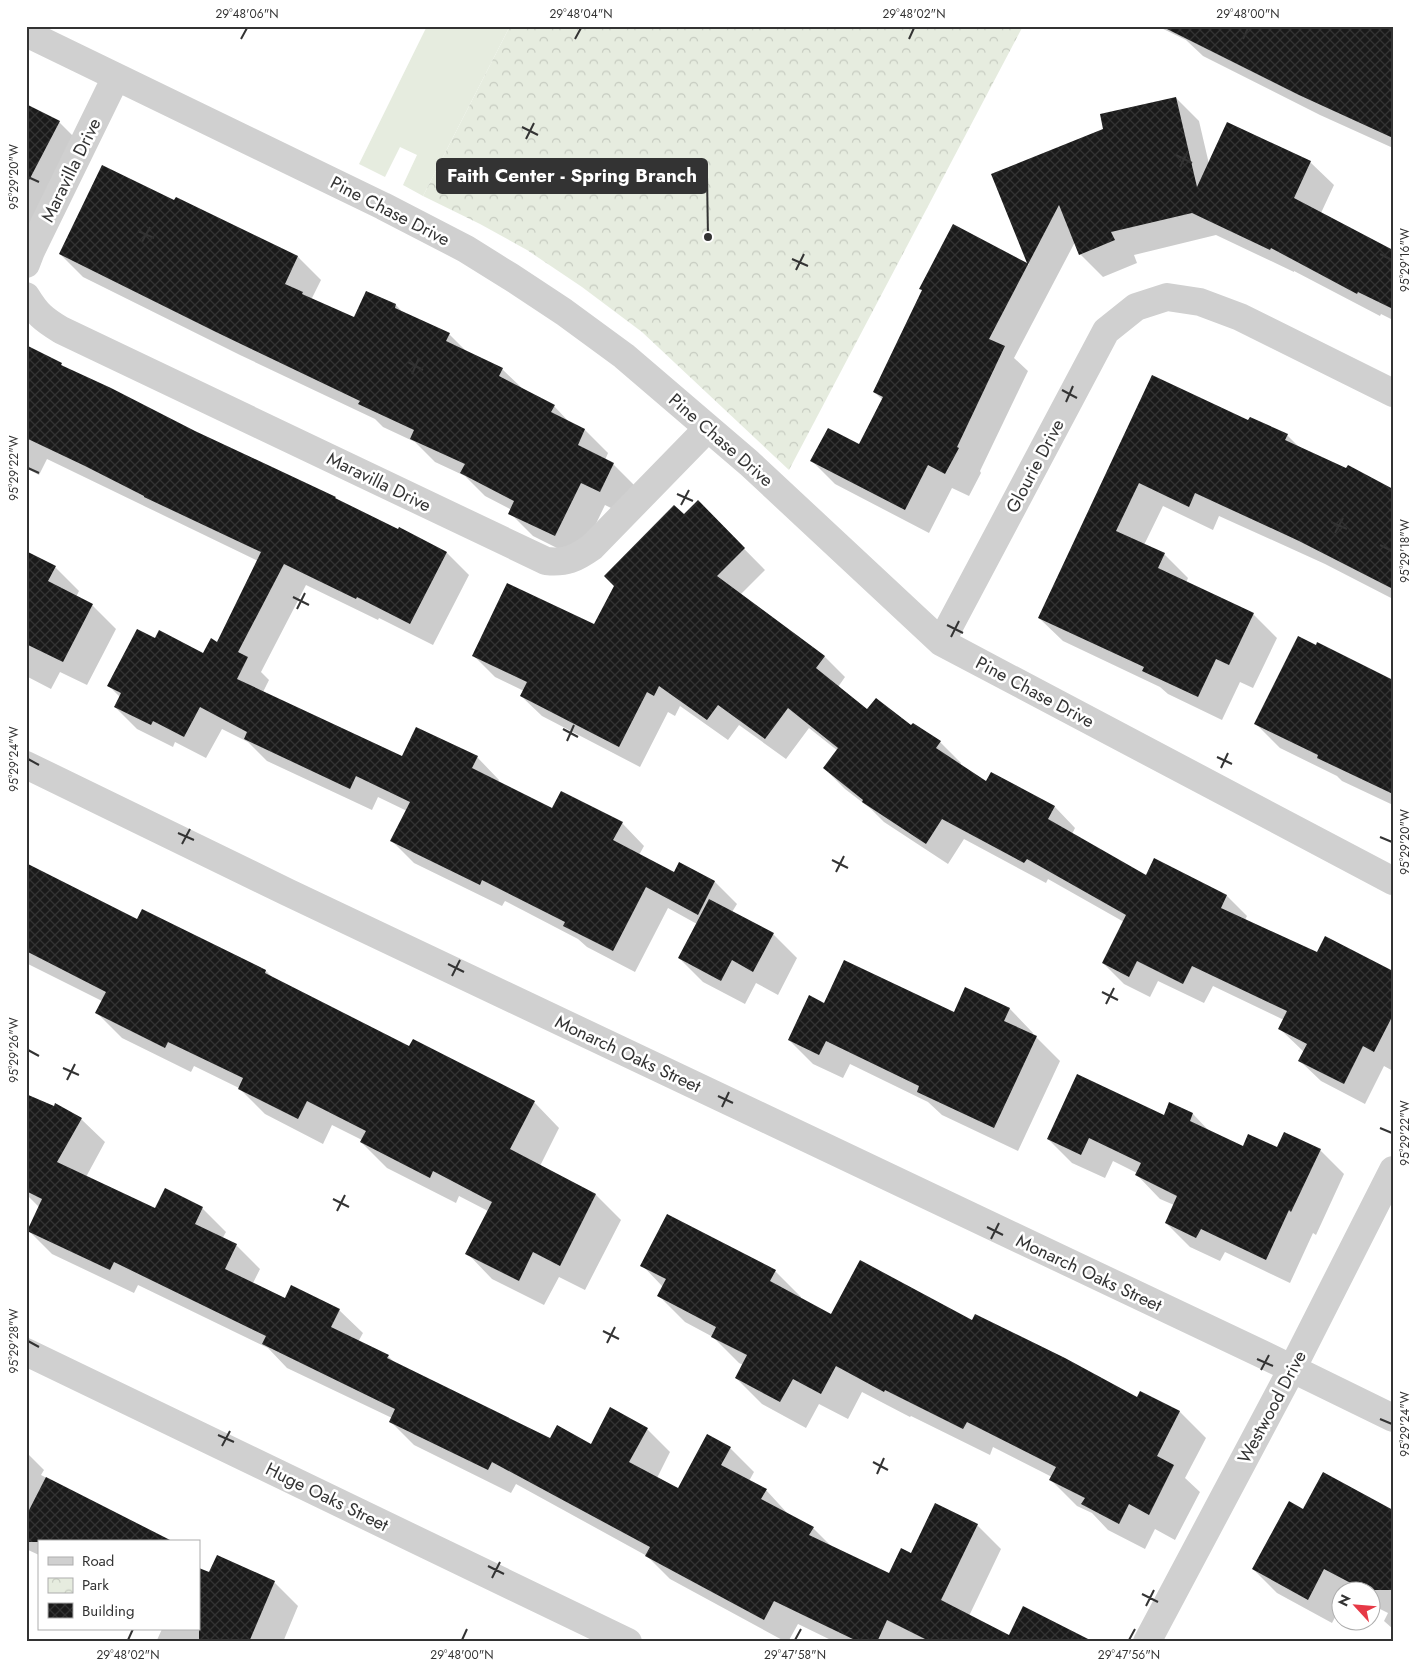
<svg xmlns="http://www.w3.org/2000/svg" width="1419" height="1668" font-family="Jost,sans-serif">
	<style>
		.grass { fill: #e6ecdf }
		.park { fill: url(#park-crowns) }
		.shadow { fill: #0003 }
		.building { fill: url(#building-cross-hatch) }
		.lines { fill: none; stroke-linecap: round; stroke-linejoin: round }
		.minor { stroke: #d0d0d0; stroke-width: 28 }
		.ticks { fill: none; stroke: #333; stroke-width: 2 }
		.labels { text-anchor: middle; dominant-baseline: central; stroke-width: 5; stroke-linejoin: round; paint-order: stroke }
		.street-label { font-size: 18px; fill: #333; stroke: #fff }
		.leader { fill: none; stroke: #333; stroke-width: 2 }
		.callout-dot { fill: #333; stroke: #fff; stroke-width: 2 }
		.callout { fill: #333; stroke: #333; stroke-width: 2 }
		.callout-label { font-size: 19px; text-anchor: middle; font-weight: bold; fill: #fff }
		.neatline { fill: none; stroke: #333; stroke-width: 2 }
		.ticks-label { font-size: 12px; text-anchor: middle; fill: #333 }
	</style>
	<defs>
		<pattern id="park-crowns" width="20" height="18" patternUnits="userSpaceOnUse" patternTransform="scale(1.25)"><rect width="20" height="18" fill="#e6ecdf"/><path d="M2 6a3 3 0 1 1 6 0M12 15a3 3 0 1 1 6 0" fill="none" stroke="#c6cbc0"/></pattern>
		<pattern id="building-cross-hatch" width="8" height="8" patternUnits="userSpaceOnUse" patternTransform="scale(1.25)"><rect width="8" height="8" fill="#1a1a1a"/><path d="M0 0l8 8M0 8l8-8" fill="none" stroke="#333"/></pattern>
	</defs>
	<rect width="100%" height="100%" fill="#fff"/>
	<path class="grass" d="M427,26H510L423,196L403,185L417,155L400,147L385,177L359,164Z"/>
	<path class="park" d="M510,26H1023L789,470L642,332L582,287L527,250L480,224L423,196Z"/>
	<path class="shadow" d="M1157,26H1387L1393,36V148L1320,115L1203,56L1186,40Z
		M1176,98L1199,121L1209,164L1310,162L1334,185L1321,213L1393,252V320L1381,314L1380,316L1294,271V272L1216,235L1134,255L1137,263L1103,277L1080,254L1075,242L1014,358L1028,371L980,471L981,473L969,496L952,488L929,533L835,484L812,461L859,446L883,400L874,392L954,226L1029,265L993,174L1104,130Z
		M26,106L59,122L81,144L26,256Z
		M176,199L298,257L321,280L311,300L355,318L396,305L404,314L449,334L468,353L502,369L524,390L554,406L571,424L585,430L608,453L605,460L613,464L636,487L623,514L605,505L579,559L533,536L510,513L512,510L485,496L465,476L435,462L415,442L383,427L375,419L240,355L83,277L60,254L175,202Z
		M26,347L61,364L64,368L194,432L335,498L340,502L399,531L400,529L447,553L469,575L433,645L379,618L378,620L306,585L261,672L269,680L263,692L403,758L477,757L499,780L498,782L553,809L622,823L644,846L639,855L674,874L680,863L715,882L737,904L732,912L773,934L797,958L778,995L756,983L745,1004L703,982L679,958L697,924L668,908L635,972L587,947L578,939L505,901L502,906L414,863L392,841L407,811L378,797L372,810L267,761L248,742L222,729L206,758L175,742L173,747L137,729L115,707L120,697L109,686L155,640L204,655L218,643L258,561L47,459L39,475L26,468Z
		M1153,377L1249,422L1287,435L1301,449L1393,490V599L1325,564L1219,516L1213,530L1163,506L1144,545L1164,554L1188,578L1186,583L1253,614L1277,638L1253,688L1240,682L1222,720L1168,694L1160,687L1063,641L1039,618Z
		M698,502L765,570L740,595L825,657L845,677L838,687L867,711L912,727L913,725L940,742L961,763L960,765L987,782L992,773L1055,807L1075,828L1072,834L1147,876L1227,896L1247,916L1245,920L1318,954L1393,972V1071L1384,1066L1365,1104L1321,1081L1300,1061L1304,1052L1280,1029L1284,1020L1213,986L1204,1003L1158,981L1150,997L1124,984L1103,963L1124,922L1048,879L1046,883L964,839L948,864L884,822L871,809L845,789L824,768L838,751L809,728L786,759L739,725L728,740L680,706L675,716L668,712L640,767L542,716L521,696L524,691L495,677L474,656L595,626L684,516Z
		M26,552L55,567L79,591L76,597L92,605L116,629L87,685L60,672L51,689L26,676Z
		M1393,681V805L1342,781L1337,776L1280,748L1256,724Z
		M26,864L138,921L266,971L274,979L409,1048L534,1102L559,1128L540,1166L596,1195L621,1220L585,1290L559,1277L544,1305L492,1279L467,1253L488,1211L459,1196L456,1203L387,1168L361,1142L362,1140L332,1125L323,1144L265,1114L239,1088L194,1066L191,1072L122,1038L97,1013L102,1001L26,963Z
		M966,989L1010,1009L1033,1033L1032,1035L1036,1037L1060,1061L1018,1151L942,1115L928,1102L850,1064L843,1078L813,1064L789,1040L824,1004L954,1014Z
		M1170,1104L1193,1114L1211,1133L1243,1148L1320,1150L1344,1174L1316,1235L1313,1233L1290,1283L1225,1252L1220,1261L1190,1247L1166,1223L1174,1205L1160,1199L1137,1175V1173L1113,1161L1105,1178L1072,1163L1048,1139L1164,1116Z
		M81,1119L105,1142L86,1177L155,1210L202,1208L226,1232L222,1239L236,1245L260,1269L253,1283L286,1299L339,1310L363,1333L358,1342L388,1356L395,1363L550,1440L591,1445L647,1429L670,1452L657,1478L679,1490L730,1448L754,1472L749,1481L766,1490L789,1515L813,1528L833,1548L889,1575L912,1555L977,1525L1001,1549L969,1616L1010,1636L1086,1642H835L798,1624L788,1642H786L670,1579L647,1556L516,1484L511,1493L414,1445L390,1421L392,1418L287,1368L268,1348L138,1285L134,1293L52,1254L28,1230L39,1207L26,1194V1170Z
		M668,1216L775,1271L801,1297V1299L832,1315L973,1321L1138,1399L1141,1392L1180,1412L1206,1438L1185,1478L1200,1492L1175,1540L1155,1529L1145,1549L1108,1530L1092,1513L1077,1506L1051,1480L1052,1477L993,1447L990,1455L911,1416L910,1417L862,1392L848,1419L819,1404L806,1428L762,1404L736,1378L743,1365L739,1363L713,1337L685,1322L659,1296L663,1287L642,1265Z
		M26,1452L44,1470L41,1475L143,1527L39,1542V1555L26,1549Z
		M1303,1510L1393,1511V1629L1384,1621L1388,1613L1372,1605V1590H1342V1604L1332,1623L1277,1593L1253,1569Z
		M199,1569L210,1574L274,1582L298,1606L283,1642H158L157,1640L162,1629H199Z"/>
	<path class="building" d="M1161,26H1393V138L1299,95Z
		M1176,97L1197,187L1227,122L1311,161L1294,198L1393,250V309L1358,292L1357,294L1271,248L1270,250L1192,213L1111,232L1115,240L1079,255L1059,205L989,339L1005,346L957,447L959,448L945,474L928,465L905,510L810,461L828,428L859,444L883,397L873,392L922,290L919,289L953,224L1027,263L991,174L1103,129L1100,114Z
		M26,104L60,121L26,186Z
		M102,165L174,200L176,197L298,256L285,284L303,292L302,294L354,317L366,291L396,304L395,308L450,333L446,341L503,368L499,376L555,405L551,412L585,429L578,445L614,463L600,492L581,483L555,536L508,514L514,501L460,473L465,464L410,439L414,430L358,404L360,401L216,332L59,254Z
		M26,345L62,363L61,365L111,388L195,431L336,497L335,498L398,529L399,527L447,552L410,624L357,597L356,599L284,564L238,652L248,657L237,679L402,756L416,727L478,756L472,768L552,808L561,791L623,822L613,840L674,872L679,862L715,881L698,915L646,887L613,951L563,926L565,922L482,880L480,885L390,841L410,802L356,776L350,789L244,739L247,732L200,707L184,737L153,721L151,725L114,707L121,693L107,686L137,629L155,638L159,630L203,653L211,638L217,642L261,552L144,497V496L85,466L26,438Z
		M1152,375L1248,420L1250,417L1288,434L1285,440L1346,468L1348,465L1393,489V589L1299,541L1195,493L1189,507L1139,483L1116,531L1165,553L1158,568L1254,613L1229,665L1216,659L1198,697L1142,671L1144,667L1038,618Z
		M698,500L745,548L717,576L825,656L816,668L867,709L876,698L911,725L913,723L941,741L936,748L986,781L991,772L1055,806L1048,819L1146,875L1154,858L1227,895L1221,908L1317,952L1325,936L1393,971V1015L1374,1052L1363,1046L1344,1084L1298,1061L1307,1044L1278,1029L1287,1011L1192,966L1183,984L1137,961L1129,977L1102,963L1126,915L1027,859L1024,863L942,819L926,844L862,802L863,800L823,768L838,748L788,708L765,739L718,705L707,720L659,686L654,696L647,692L619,747L520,696L527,682L472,656L507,583L594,624L614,586L604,576L674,505L684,514Z
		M26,551L56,566L48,581L93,604L63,662L26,644Z
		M1298,636L1316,645L1317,642L1393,680V794L1317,758L1318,755L1254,724Z
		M26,863L137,919L142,909L266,970L265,973L409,1046L413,1039L535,1101L510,1149L596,1194L560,1266L533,1252L519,1281L465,1254L492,1202L433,1171L430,1178L360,1142L366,1131L307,1101L298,1119L238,1089L243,1078L168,1042L165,1048L95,1013L106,992L26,951Z
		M709,899L774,933L753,972L732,960L721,981L678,958Z
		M844,960L954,1012L965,987L1010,1008L1004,1021L1037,1036L994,1128L917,1092L919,1086L826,1041L819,1055L788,1040L809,995L824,1003Z
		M1077,1074L1164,1115L1169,1102L1193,1113L1190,1121L1243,1146L1248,1134L1277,1147L1284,1132L1321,1149L1291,1212L1289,1210L1266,1260L1201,1229L1196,1238L1165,1223L1177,1196L1135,1175L1141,1163L1089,1138L1081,1155L1047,1139Z
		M26,1094L54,1106L55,1103L82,1118L57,1162L155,1208L165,1188L203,1207L195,1224L237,1244L225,1269L285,1298L291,1285L340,1309L331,1327L389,1355L387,1358L550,1438L557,1425L591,1444L610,1407L648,1428L629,1462L678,1488L707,1434L731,1447L721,1465L767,1489L761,1499L814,1527L809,1535L889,1573L901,1548L911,1553L935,1503L978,1524L941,1600L1009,1635L1023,1606L1094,1642H931L887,1620L877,1642H859L774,1601L764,1620L645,1556L650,1547L492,1462L488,1470L389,1422L395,1409L262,1344L266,1336L114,1262L110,1270L27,1231L42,1199L26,1191Z
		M667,1214L776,1270L770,1281L831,1314L860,1260L972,1320L975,1314L1065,1358L1137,1397L1140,1391L1180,1411L1157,1456L1174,1465L1149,1515L1129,1504L1119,1524L1081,1504L1085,1498L1049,1480L1056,1467L967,1422L963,1429L885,1390L884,1392L836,1366L821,1394L793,1379L780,1402L735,1378L747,1355L711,1337L716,1327L657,1296L666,1279L640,1266Z
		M1323,1472L1393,1510V1590H1364L1324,1569L1308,1600L1252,1569L1289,1501L1303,1509Z
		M46,1477L174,1542H26V1516Z
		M217,1555L275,1581L249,1642H199V1568L209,1572Z"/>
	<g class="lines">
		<path class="minor" d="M26,33L383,206L466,249L511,277L564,312L624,356L749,463L941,642L1393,881
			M26,264L31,251L116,77
			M26,296C37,314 43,319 61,330L546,561C566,563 575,559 592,547L708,428
			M941,642L1106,331L1136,307L1167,297L1200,302L1240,317L1393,393
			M26,765L287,892L1264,1355L1393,1418
			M26,1352L628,1642
			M1147,1642L1292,1369L1393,1170"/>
	</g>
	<path class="ticks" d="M241,39L247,28M575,39L581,28M909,39L914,28M1243,39L1248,28M522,127L538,135M526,139L534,123M1176,155L1192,163M1180,167L1188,151M28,177L39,182M138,231L154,238M142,242L150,227M1380,254L1392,260M792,259L808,266M796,270L804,254M408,362L423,370M412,374L419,358M1062,390L1077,398M1066,402L1073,386M28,468L39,473M677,494L693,501M681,505L689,490M1331,522L1347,529M1335,533L1343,518M1380,545L1392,551M293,597L309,605M297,609L305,593M947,625L963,633M951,637L959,621M563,729L578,737M567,741L574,725M1217,757L1232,764M28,759L39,765M1221,768L1228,753M178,833L194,840M1380,837L1392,842M182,844L190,829M832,860L848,868M836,872L844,856M448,964L464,972M452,976L460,960M1102,992L1118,1000M1106,1004L1114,988M28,1050L39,1056M63,1068L79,1075M67,1080L75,1064M718,1096L733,1103M722,1107L729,1092M1380,1128L1392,1133M333,1199L349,1207M337,1211L345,1195M987,1227L1003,1235M991,1239L999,1223M603,1331L619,1339M28,1341L39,1347M607,1343L615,1327M1257,1359L1273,1366M1261,1370L1269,1355M1380,1419L1392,1424M218,1435L234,1442M222,1446L230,1431M873,1462L888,1470M877,1474L884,1458M488,1566L504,1574M492,1578L500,1562M1142,1594L1158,1602M1146,1606L1154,1590M128,1640L133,1629M462,1640L467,1629M795,1640L801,1629M1129,1640L1135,1629"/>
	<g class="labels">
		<g class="street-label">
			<text transform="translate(71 170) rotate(-64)">Maravilla Drive</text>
			<text transform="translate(390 211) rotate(27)">Pine Chase Drive</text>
			<text transform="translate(721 440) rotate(41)">Pine Chase Drive</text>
			<text transform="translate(1035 466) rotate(-62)">Glourie Drive</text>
			<text transform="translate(379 482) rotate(26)">Maravilla Drive</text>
			<text transform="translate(1035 692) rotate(28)">Pine Chase Drive</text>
			<text transform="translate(628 1054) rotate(25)">Monarch Oaks Street</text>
			<text transform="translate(1089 1273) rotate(25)">Monarch Oaks Street</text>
			<text transform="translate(1272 1407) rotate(-62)">Westwood Drive</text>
			<text transform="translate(327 1497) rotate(26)">Huge Oaks Street</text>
		</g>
	</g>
	<path class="leader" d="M708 237L707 176"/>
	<circle class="callout-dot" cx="708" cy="237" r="5"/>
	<rect class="callout" x="437" y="159" width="270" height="34" rx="5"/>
	<g class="callout-label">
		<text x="572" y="182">Faith Center - Spring Branch</text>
	</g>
	<rect width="1419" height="1668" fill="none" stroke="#ffffff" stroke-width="55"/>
	<rect x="38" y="1540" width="162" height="90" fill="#ffffff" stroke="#adadad"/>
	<rect x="48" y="1557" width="25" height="8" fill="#d0d0d0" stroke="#adadad"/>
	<text x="82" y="1566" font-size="15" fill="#333333">Road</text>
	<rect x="48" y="1578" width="25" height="15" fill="url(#park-crowns)" stroke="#adadad"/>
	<text x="82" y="1590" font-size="15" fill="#333333">Park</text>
	<rect x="48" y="1603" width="25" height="15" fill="url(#building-cross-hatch)" stroke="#adadad"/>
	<text x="82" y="1616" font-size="15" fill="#333333">Building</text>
	<g transform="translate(1356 1606) rotate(296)"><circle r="24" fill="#ffffff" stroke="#adadad"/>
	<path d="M0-4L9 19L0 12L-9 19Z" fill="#e63946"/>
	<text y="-8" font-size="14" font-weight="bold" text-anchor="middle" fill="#333333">N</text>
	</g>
	<rect x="28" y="28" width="1364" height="1612" class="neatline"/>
	<g class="ticks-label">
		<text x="247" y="18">29°48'06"N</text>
		<text x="581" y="18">29°48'04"N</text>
		<text x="914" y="18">29°48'02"N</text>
		<text x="1248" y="18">29°48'00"N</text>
		<text transform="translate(14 177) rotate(-90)" y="4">95°29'20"W</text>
		<text transform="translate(1405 260) rotate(-90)" y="4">95°29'16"W</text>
		<text transform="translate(14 468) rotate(-90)" y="4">95°29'22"W</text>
		<text transform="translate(1405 551) rotate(-90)" y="4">95°29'18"W</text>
		<text transform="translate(14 759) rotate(-90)" y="4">95°29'24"W</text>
		<text transform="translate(1405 842) rotate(-90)" y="4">95°29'20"W</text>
		<text transform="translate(14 1050) rotate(-90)" y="4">95°29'26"W</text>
		<text transform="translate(1405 1133) rotate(-90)" y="4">95°29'22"W</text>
		<text transform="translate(14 1341) rotate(-90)" y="4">95°29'28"W</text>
		<text transform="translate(1405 1424) rotate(-90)" y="4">95°29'24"W</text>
		<text x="128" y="1659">29°48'02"N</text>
		<text x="462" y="1659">29°48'00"N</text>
		<text x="795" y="1659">29°47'58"N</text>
		<text x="1129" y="1659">29°47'56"N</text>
	</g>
</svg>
